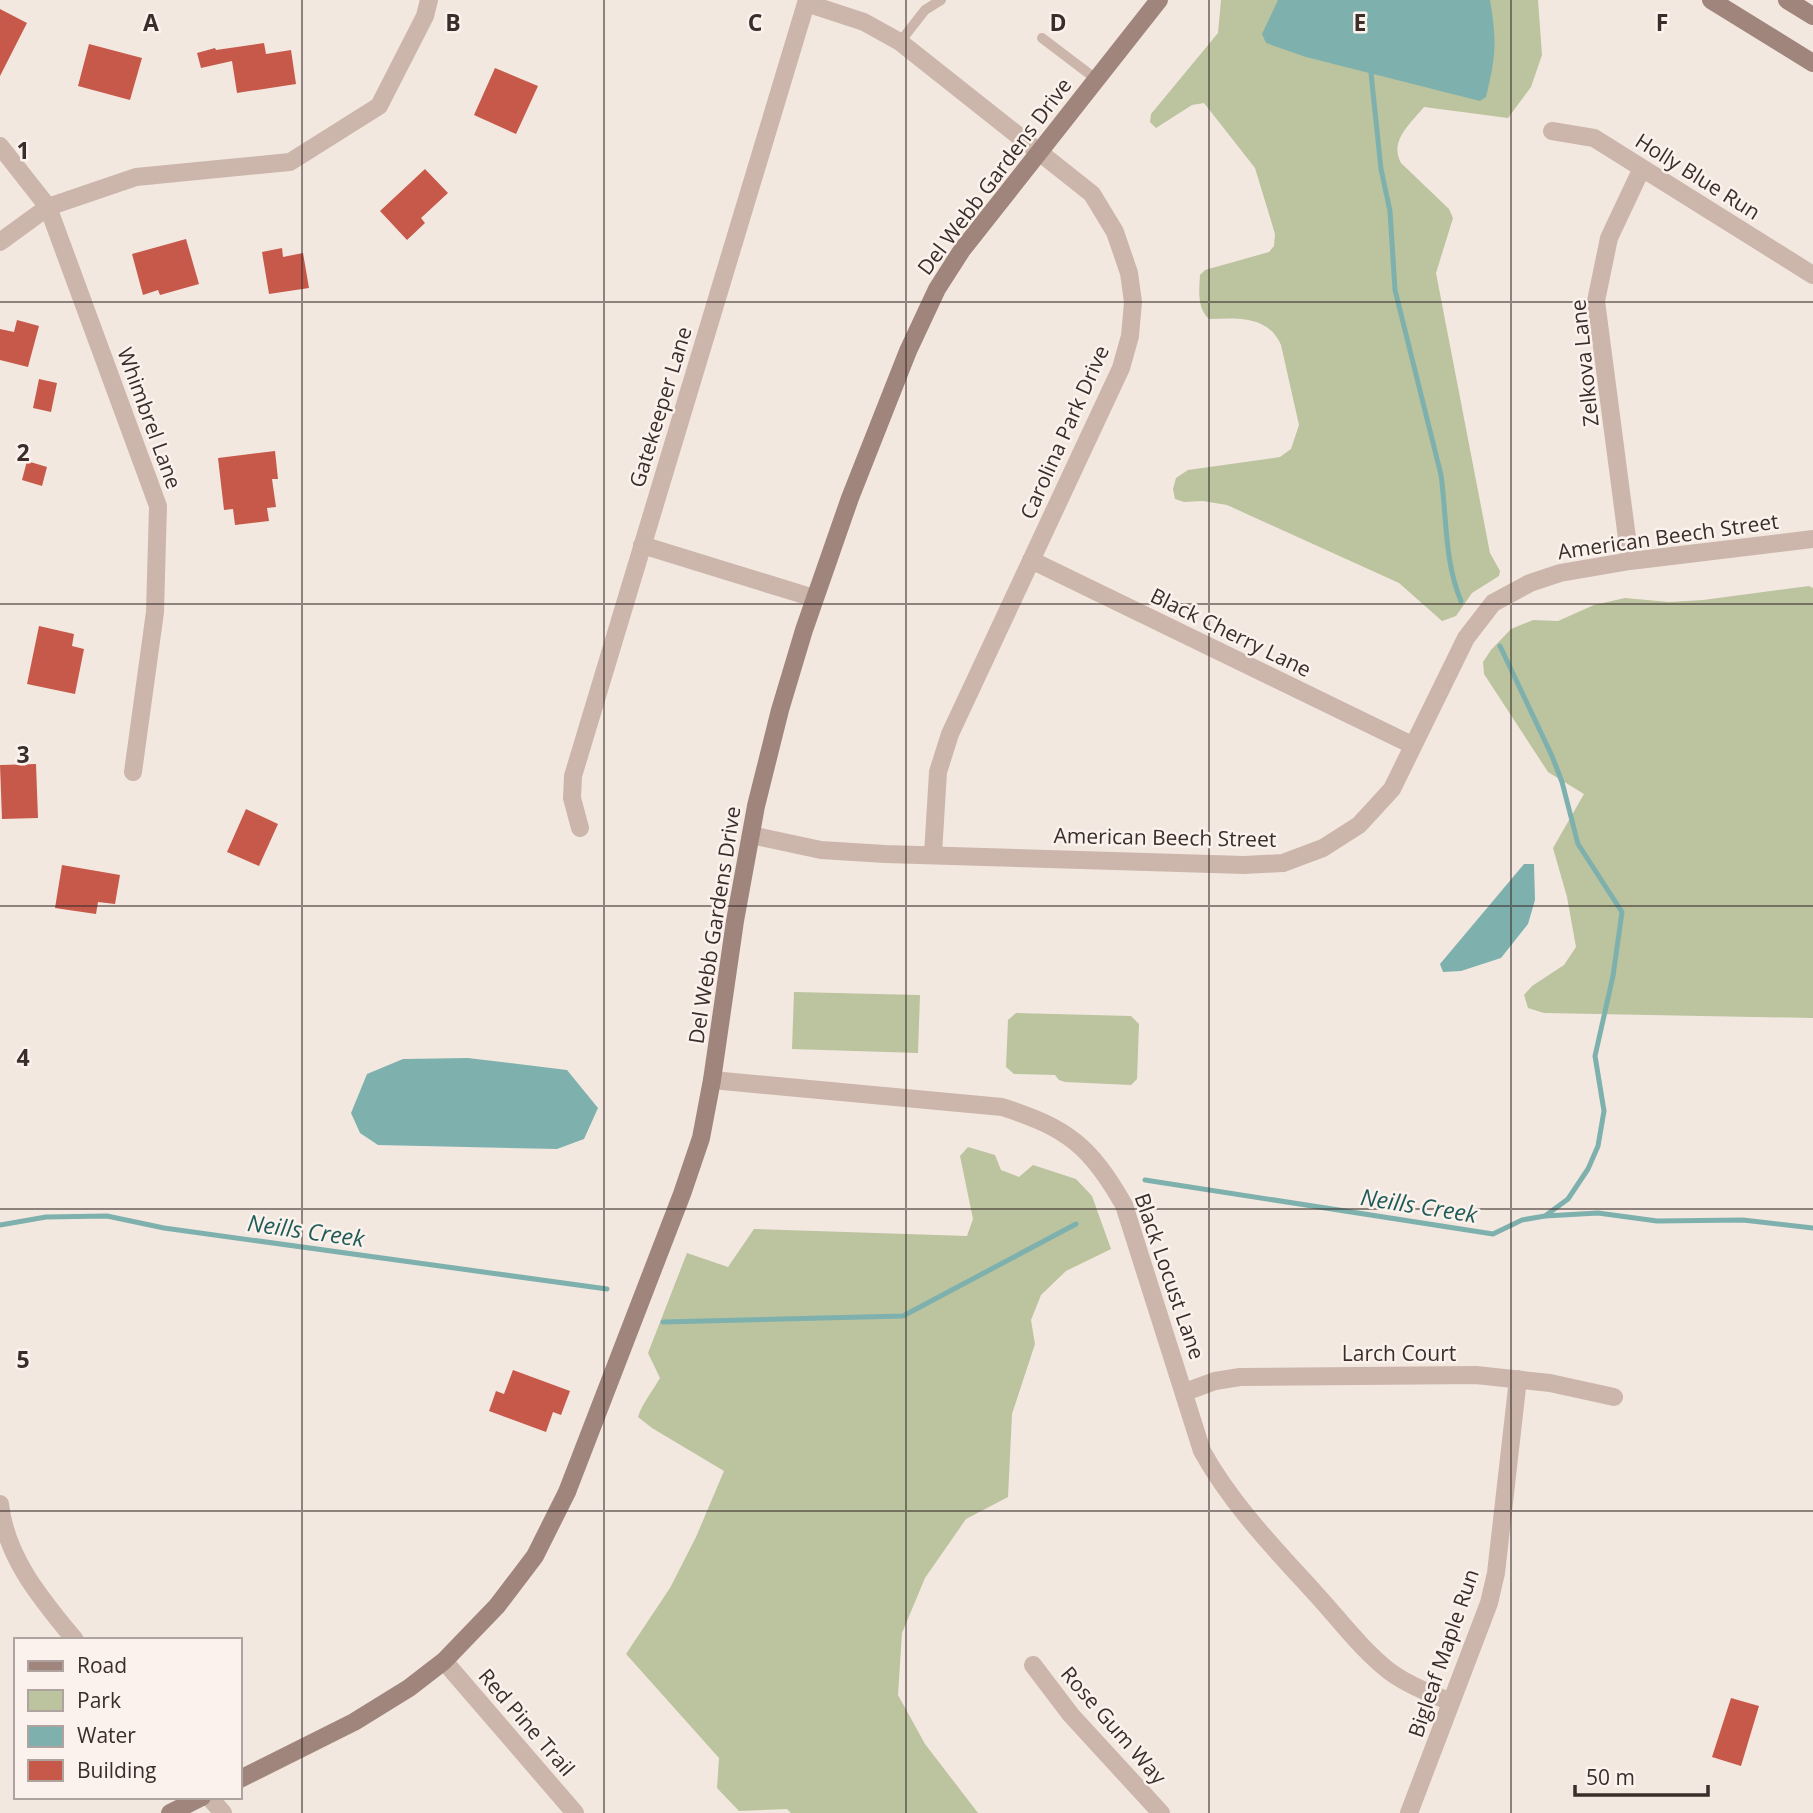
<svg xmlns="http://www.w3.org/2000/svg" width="1813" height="1813" font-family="'Open Sans',sans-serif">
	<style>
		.green { fill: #bcc39f }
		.water { fill: #7eb1ad }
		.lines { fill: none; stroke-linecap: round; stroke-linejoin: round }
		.stream { stroke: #7eb1ad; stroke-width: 5 }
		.building { fill: #c7594b }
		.lane { stroke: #ccb6ab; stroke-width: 10 }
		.street { stroke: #ccb6ab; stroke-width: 18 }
		.secondary { stroke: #a0857c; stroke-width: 18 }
		.grid { fill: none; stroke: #3a2d2a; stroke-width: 2; stroke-opacity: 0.55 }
		.labels { text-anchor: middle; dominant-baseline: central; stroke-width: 5; stroke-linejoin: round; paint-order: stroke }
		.street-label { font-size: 21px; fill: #3a2d2a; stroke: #fbf2ed }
		.water-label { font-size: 23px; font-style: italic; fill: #1f5c58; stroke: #fbf2ed }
		.grid-label { font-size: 23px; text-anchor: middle; font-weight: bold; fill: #3a2d2a; stroke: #fbf2ed; stroke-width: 5; stroke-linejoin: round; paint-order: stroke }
	</style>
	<rect width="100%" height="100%" fill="#f3e8e0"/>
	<path class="green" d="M1221,0H1538L1542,55L1531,87L1508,118L1424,107C1410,124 1389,141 1401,163L1449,209L1453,218L1436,273L1490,553L1500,571L1499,576L1472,593L1456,616L1442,621L1399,583L1227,505L1203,501L1184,502L1175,499L1173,489L1176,478L1188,470L1280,457L1291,449L1299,425L1281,345C1268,315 1237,318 1209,319C1197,308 1199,290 1200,275L1205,270L1269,252L1274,246L1275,234L1255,168L1204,103L1192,105L1156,128L1150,122L1151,114L1218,33Z
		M1809,586L1813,588V1018L1544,1013L1528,1008L1524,995L1532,986L1564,965L1576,947L1567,897L1553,848L1584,794L1548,772L1484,674L1483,662L1491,650L1511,629L1533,620L1558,621L1594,605L1625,598L1669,602L1703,600Z
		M794,992L920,995L918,1053L792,1049Z
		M1016,1013L1131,1016L1139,1024L1137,1079L1131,1085L1065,1082L1059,1080L1055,1075L1014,1074L1006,1067L1008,1020Z
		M968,1147L995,1155L1001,1170L1019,1177L1033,1165L1076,1179L1092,1196L1111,1249L1066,1271L1041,1295L1031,1320L1035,1344L1012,1414L1008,1497L966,1519L925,1578L902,1633L898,1695L925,1744L978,1813H791L787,1809L739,1811L717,1788L719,1758L626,1654L670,1588L696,1537L724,1471L652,1428L638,1417C643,1402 652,1392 660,1378L648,1353L687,1253L728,1267L754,1229L967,1236L973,1219L960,1156Z"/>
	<path class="water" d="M1278,0H1490C1497,42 1496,56 1486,97L1480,101L1306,57L1266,43L1262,34Z
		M1524,864H1534L1535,900L1528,924L1501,958L1461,971L1443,972L1440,964Z
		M468,1058L567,1070L598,1108L584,1139L557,1149L378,1145L360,1133L351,1113L367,1074L403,1059Z"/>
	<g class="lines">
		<path class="stream" d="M1373,67L1371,73L1381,169L1390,211L1395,290L1441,475C1447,518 1444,560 1461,601
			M1500,646L1552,756L1562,782L1578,844L1622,912L1613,976L1595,1056L1604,1111L1598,1146L1588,1169L1568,1199L1545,1216
			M1145,1180L1493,1234L1522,1220L1545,1216L1598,1213L1657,1221L1743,1220L1813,1228
			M0,1225L46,1217L107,1216L164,1228L607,1289
			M663,1322L903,1316L1076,1224"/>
	</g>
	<path class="building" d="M0,9L27,23L0,76Z
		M264,43L266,54L291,50L296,84L237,93L232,61L201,68L197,53L215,48L216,50Z
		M89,44L142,58L130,100L78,86Z
		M495,68L538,86L516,134L474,115Z
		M425,169L448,193L421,218L425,223L407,240L380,211Z
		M186,239L199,284L160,295L158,290L143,295L132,254Z
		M282,248L283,257L303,253L309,288L269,294L262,252Z
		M17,320L39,326L28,367L0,360V329L14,332Z
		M39,379L57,383L51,412L33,408Z
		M275,451L278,479H272L276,507L267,508L269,521L235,525L233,509L224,510L218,458Z
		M27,461L47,467L42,486L22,480Z
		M39,626L74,634L72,646L84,649L75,694L27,684Z
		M36,764L38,818L2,819L0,765Z
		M246,809L278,824L259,866L227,852Z
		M62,865L120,875L115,904L98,902L96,914L55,908Z
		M513,1370L570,1391L561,1415L553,1412L546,1432L489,1411L496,1391L504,1394Z
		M1731,1698L1759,1706L1741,1766L1712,1757Z"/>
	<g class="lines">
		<path class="lane" d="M1042,38L1096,79
			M900,42L925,10L941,0"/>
		<path class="street" d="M806,3L864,22L900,42L1092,194L1115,232L1129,273L1133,302L1130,336L1121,368L950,734L938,772L933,854
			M1552,131L1594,138L1813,275
			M0,146L48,207L158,506L155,612L133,772
			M0,242L48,207L136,177L290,162L379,106L425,16L429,0
			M642,545L814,598
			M1031,560L1412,745
			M1630,561L1596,301L1609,238L1642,168
			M580,828L572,798L573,776L807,0
			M751,835L821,850L885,854L1244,865L1283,863L1323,848L1359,825L1392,789L1466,638L1493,603L1530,583L1560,573L1630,561L1813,539
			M712,1080L1002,1107C1068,1128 1090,1146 1124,1205L1202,1451C1232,1505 1274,1548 1315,1593C1339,1619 1361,1649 1389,1671C1408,1685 1429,1693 1451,1702
			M1185,1392L1215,1381L1240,1377L1476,1375L1550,1383L1614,1397
			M0,1504C6,1558 42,1600 75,1640
			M444,1661L575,1813
			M1033,1665L1071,1715L1161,1813
			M209,1797L223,1813
			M1409,1813L1489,1603L1496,1573L1518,1379"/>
		<path class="secondary" d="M1711,0L1813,63
			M1787,0L1813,16
			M240,1779L354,1722L409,1688L444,1661L497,1606L535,1556L567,1492L682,1194L701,1138L712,1080L735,921L756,806L780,710L804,630L850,498L908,351L937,289L962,250L1159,0
			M170,1813L202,1797"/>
	</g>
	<path class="grid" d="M302,0V1813M604,0V1813M906,0V1813M1209,0V1813M1511,0V1813M0,302H1813M0,604H1813M0,906H1813M0,1209H1813M0,1511H1813"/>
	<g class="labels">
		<g class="street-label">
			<text transform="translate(994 176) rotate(-53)">Del Webb Gardens Drive</text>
			<text transform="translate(1698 176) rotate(32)">Holly Blue Run</text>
			<text transform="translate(1584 363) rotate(-96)">Zelkova Lane</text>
			<text transform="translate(660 407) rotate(-73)">Gatekeeper Lane</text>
			<text transform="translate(150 418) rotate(70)">Whimbrel Lane</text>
			<text transform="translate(1064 432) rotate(-66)">Carolina Park Drive</text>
			<text transform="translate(1668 536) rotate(-8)">American Beech Street</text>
			<text transform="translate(1231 632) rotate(26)">Black Cherry Lane</text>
			<text transform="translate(1165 837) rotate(1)">American Beech Street</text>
			<text transform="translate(714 925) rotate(-81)">Del Webb Gardens Drive</text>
			<text transform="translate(1170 1276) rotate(71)">Black Locust Lane</text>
			<text x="1399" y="1353">Larch Court</text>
			<text transform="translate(1443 1653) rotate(-71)">Bigleaf Maple Run</text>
			<text transform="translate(527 1722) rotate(49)">Red Pine Trail</text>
			<text transform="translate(1114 1725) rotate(49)">Rose Gum Way</text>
		</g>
		<g class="water-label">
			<text transform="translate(1419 1205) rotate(9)">Neills Creek</text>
			<text transform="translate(306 1230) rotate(8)">Neills Creek</text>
		</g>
	</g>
	<g class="grid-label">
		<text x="151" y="31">A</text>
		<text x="453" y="31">B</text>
		<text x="755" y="31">C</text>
		<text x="1058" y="31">D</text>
		<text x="1360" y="31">E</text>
		<text x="1662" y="31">F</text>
		<text x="23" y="159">1</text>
		<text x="23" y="461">2</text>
		<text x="23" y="763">3</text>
		<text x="23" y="1066">4</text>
		<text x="23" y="1368">5</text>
	</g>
	<rect x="14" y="1638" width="228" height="161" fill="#fbf2ed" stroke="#aea39f" stroke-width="2"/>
	<rect x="28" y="1661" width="35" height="10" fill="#a0857c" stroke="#aea39f" stroke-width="2"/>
	<text x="77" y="1673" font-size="21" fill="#3a2d2a">Road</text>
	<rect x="28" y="1690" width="35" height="21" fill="#bcc39f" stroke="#aea39f" stroke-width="2"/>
	<text x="77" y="1708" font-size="21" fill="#3a2d2a">Park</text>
	<rect x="28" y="1726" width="35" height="21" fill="#7eb1ad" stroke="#aea39f" stroke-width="2"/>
	<text x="77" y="1743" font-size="21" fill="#3a2d2a">Water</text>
	<rect x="28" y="1760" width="35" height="21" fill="#c7594b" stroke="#aea39f" stroke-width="2"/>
	<text x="77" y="1778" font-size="21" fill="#3a2d2a">Building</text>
	<path d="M1575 1785v10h133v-10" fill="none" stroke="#3a2d2a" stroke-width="3.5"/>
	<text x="1586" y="1785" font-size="21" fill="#3a2d2a" stroke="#fbf2ed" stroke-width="5" paint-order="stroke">50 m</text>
</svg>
